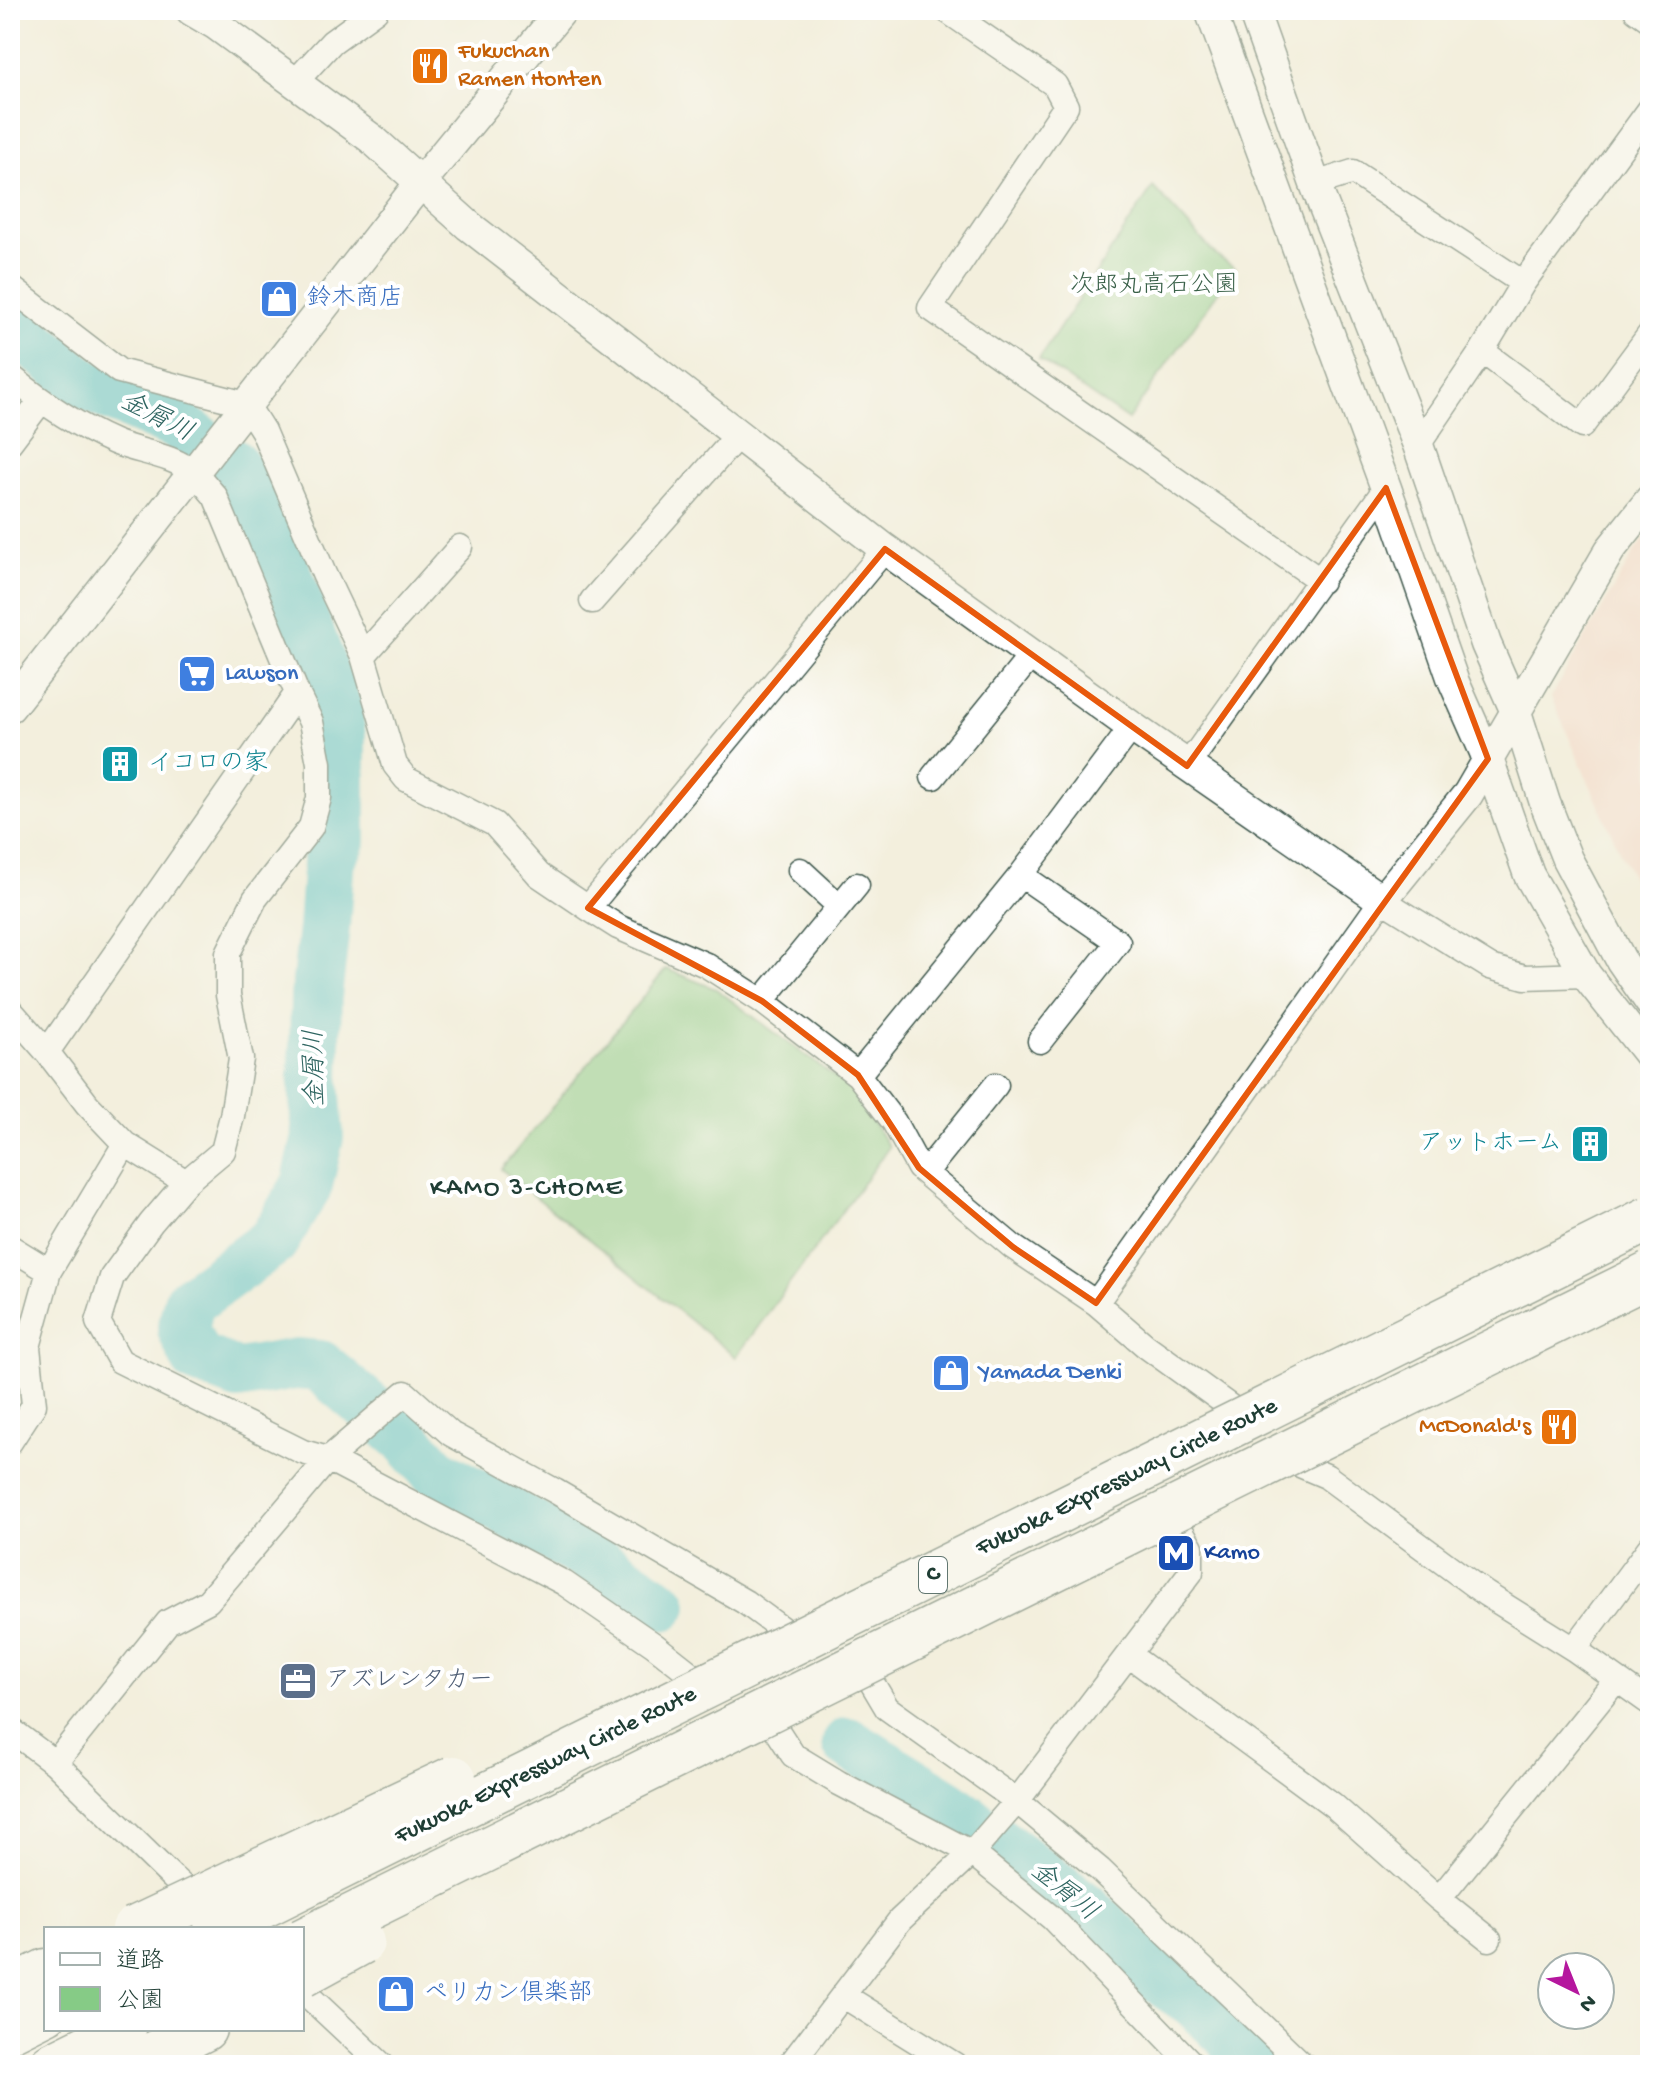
<svg xmlns="http://www.w3.org/2000/svg" width="1660" height="2075" font-family="'Gochi Hand','Klee One',sans-serif">
	<style>
		.built { fill: #f5d2c2 }
		.green { fill: #86cb86; stroke: #52845d; stroke-width: 2 }
		.water { fill: #54c2c9; stroke: #3a807e; stroke-width: 2 }
		.lines { fill: none; stroke-linecap: round; stroke-linejoin: round }
		.river { stroke: #54c2c9; stroke-width: 52 }
		.minor-casing { stroke: #3f584d; stroke-width: 27 }
		.tertiary-casing { stroke: #3f584d; stroke-width: 33 }
		.motorway-casing { stroke: #3f584d; stroke-width: 47 }
		.minor { stroke: #fff; stroke-width: 24 }
		.tertiary { stroke: #fff; stroke-width: 30 }
		.motorway { stroke: #fff; stroke-width: 44 }
		.motorway-bridge-casing { stroke: #3f584d; stroke-width: 47; stroke-linecap: butt }
		.motorway-bridge { stroke: #fff; stroke-width: 44 }
		.marked { fill: none; stroke: #e8590c; stroke-width: 6; stroke-linejoin: round }
		.labels { text-anchor: middle; dominant-baseline: central; stroke-width: 8; stroke-linejoin: round; paint-order: stroke }
		.shield { fill: #fff; stroke: #627771; stroke-width: 2 }
		.shield-label { font-size: 22px; font-weight: bold; fill: #1f3d34 }
		.food-label { font-size: 24px; fill: #c56008; stroke: #fff; text-anchor: start }
		.park-label { font-size: 24px; fill: #396048; stroke: #fff }
		.shop-label { font-size: 24px; fill: #366cbe; stroke: #fff; text-anchor: start }
		.culture-label { font-size: 24px; fill: #0d838f; stroke: #fff; text-anchor: start }
		.street-label { font-size: 24px; fill: #1f3d34; stroke: #fff }
		.transit-label { font-size: 24px; fill: #164399; stroke: #fff; text-anchor: start }
		.service-label { font-size: 24px; fill: #4e5e75; stroke: #fff; text-anchor: start }
		.water-label { font-size: 26px; font-style: italic; fill: #2f6561; stroke: #fff }
		.neighbourhood-label { font-size: 26px; letter-spacing: 2px; fill: #1f3d34; stroke: #fff }
	</style>
	<rect width="100%" height="100%" fill="#fff"/>
	<filter id="ink" filterUnits="userSpaceOnUse"><feTurbulence type="fractalNoise" baseFrequency=".0125" numOctaves="2"/><feDisplacementMap in="SourceGraphic" scale="16" xChannelSelector="R" yChannelSelector="G"/><feConvolveMatrix kernelMatrix="1 2 1 2 8 2 1 2 1" color-interpolation-filters="sRGB"/></filter>
	<filter id="wash" filterUnits="userSpaceOnUse"><feTurbulence type="fractalNoise" baseFrequency=".006" numOctaves="4" result="noise"/><feDisplacementMap in="SourceGraphic" scale="32" xChannelSelector="R" yChannelSelector="G"/><feGaussianBlur stdDeviation="1.8" result="paint"/><feColorMatrix in="noise" values="0 0 0 0 0 0 0 0 0 0 0 0 0 0 0 0 0 1.4 0 .05"/><feComposite in="paint" operator="in"/></filter>
	<g filter="url(#wash)">
		<rect width="100%" height="100%" fill="#f3efdd"/>
		<path class="built" d="M1650,532V923L1641,908L1645,903L1622,857L1551,697L1635,551Z"/>
		<path class="green" d="M1153,187L1216,255L1235,268L1128,420L1039,359Z
			M666,969L716,989L852,1090L889,1147L736,1357L501,1169Z"/>
		<path class="water" d="M1205,2011L1251,2045L1270,2065H1250Z"/>
		<g class="lines">
			<path class="river" d="M10,324L84,384L178,425L234,466L276,545L337,709L340,738V841L329,857L324,928L316,997L314,1082L318,1137L307,1185L273,1241L189,1302L183,1329L196,1358L238,1374L296,1364L320,1366L403,1436L436,1472L598,1562L662,1605
				M848,1743L948,1805L1087,1909L1152,1974L1193,2001L1260,2065"/>
		</g>
	</g>
	<g filter="url(#ink)">
		<g class="lines">
			<g class="minor-casing">
				<path id="minor" d="M946,10L1055,85L1066,106L930,308L1321,581
					M1636,10L1650,20
					M295,82L332,42L376,10
					M1315,184L1353,172L1523,283
					M10,287L119,371L246,404L263,431L324,574L363,656L395,765L406,779L494,824L539,875L588,908L618,927L706,965L762,1001L858,1075L894,1122L919,1168L1013,1247L1096,1303L1146,1346L1236,1411
					M1482,351L1582,426L1650,334
					M10,376C43,403 75,425 114,442C140,453 171,454 194,473C202,479 208,489 215,496L297,693L47,1052L87,1104L125,1144L49,1271L28,1347L34,1405L10,1442
					M10,442L41,401
					M1418,445L1482,351L1523,283L1650,109
					M592,601L739,434
					M363,656L460,547
					M1187,766L1386,488
					M933,777L1031,656
					M800,870L839,906
					M1021,875L1118,942L1040,1041
					M588,908L885,549
					M762,1001L857,885
					M10,1010L47,1052
					M858,1075L1021,875L1132,727
					M125,1144L186,1182L151,1223L112,1277L98,1322L120,1361L303,1452L328,1459L564,1583L654,1645L696,1678
					M925,1173L996,1085
					M186,1182L223,1151L232,1116L241,1059L228,995V953L255,899L311,827L319,798V763L311,722L297,693
					M10,1247L49,1271
					M1096,1303L1382,900L1490,967L1525,977L1586,975
					M1293,1462L1326,1476L1486,1594L1574,1649L1650,1703
					M1574,1649L1650,1547
					M1129,1655L1333,1805L1439,1899L1489,1939
					M865,1671L887,1708L1017,1801L1100,1870L1303,2065
					M769,1718L793,1755L839,1783L972,1853L1052,1918L1193,2065
					M10,1729L55,1763L172,1877L203,1905
					M55,1763L168,1622L208,1601L328,1459L405,1393L451,1434L555,1491L745,1602L790,1635
					M1439,1899L1616,1680
					M302,1990L382,2065
					M844,1996L955,2065
					M790,2065L900,1920L972,1853L1017,1801L1191,1572V1547L1174,1519"/>
			</g>
			<g class="tertiary-casing">
				<path id="tertiary" d="M191,10L215,24L372,139L469,226L885,549L1132,727L1382,900L1468,794L1610,550L1650,500
					M1210,10L1386,488L1453,680L1488,759L1529,875L1586,975L1650,1056
					M1253,10L1315,184L1418,445L1486,644L1516,712L1545,803L1567,859L1621,960L1650,1002
					M10,707L421,182L562,10"/>
			</g>
			<g class="motorway-casing">
				<path id="motorway" d="M10,1989L46,1971
					M10,2030L46,2012
					M51,2065L124,2029
					M132,2065L204,2029"/>
			</g>
			<use href="#minor" class="minor"/>
			<use href="#tertiary" class="tertiary"/>
			<use href="#motorway" class="motorway"/>
			<g class="motorway-bridge-casing">
				<path id="motorway-bridge" d="M134,1929L454,1778
					M216,1929L1650,1218
					M302,1941L1650,1274
					M302,1975L362,1942"/>
			</g>
			<use href="#motorway-bridge" class="motorway-bridge"/>
		</g>
	</g>
	<path d="M0 0H1660V2075H0ZM1386,488L1488,759L1096,1303L1013,1247L919,1168L858,1075L762,1001L588,908L885,549L1187,766Z" fill="#f3efdd" fill-opacity=".55" fill-rule="evenodd"/>
	<path class="marked" d="M1386,488L1488,759L1096,1303L1013,1247L919,1168L858,1075L762,1001L588,908L885,549L1187,766Z"/>
	<defs>
		<g id="restaurant-square" transform="scale(2)"><rect x="-9" y="-9" width="18" height="18" rx="4" fill="#e8710a" stroke="#fff"/><path d="M-5-6h1v4h1v-4h1v4h1v-4h1v5L-1.5 .5V6h-2V.5L-5-1ZM5-6V6H3V1.5H1.5Q1.5-4 5-6Z" fill="#fff"/></g>
		<g id="shop-square" transform="scale(2)"><rect x="-9" y="-9" width="18" height="18" rx="4" fill="#3f7fe0" stroke="#fff"/><path d="M-5-2.5h2.3a2.7 3.5 0 0 1 5.4 0H5L5.5 6h-11ZM-1.5-2.5h3a1.5 2.3 0 0 0-3 0Z" fill="#fff"/></g>
		<g id="supermarket-square" transform="scale(2)"><rect x="-9" y="-9" width="18" height="18" rx="4" fill="#3f7fe0" stroke="#fff"/><path d="M-6-5.5h2.5l.6 2H6L4.5 2H-2.5L-4.4-4H-6ZM-1.5 3.2a1.3 1.3 0 1 0 .1 0ZM3 3.2a1.3 1.3 0 1 0 .1 0Z" fill="#fff"/></g>
		<g id="building-square" transform="scale(2)"><rect x="-9" y="-9" width="18" height="18" rx="4" fill="#0f9aa8" stroke="#fff"/><path d="M-4-6H4V6H1V3H-1V6H-4ZM-2.5-4.3h1.7v1.8h-1.7ZM.8-4.3h1.7v1.8H.8ZM-2.5-1h1.7V.8h-1.7ZM.8-1h1.7V.8H.8Z" fill="#fff"/></g>
		<g id="metro-square" transform="scale(2)"><rect x="-9" y="-9" width="18" height="18" rx="4" fill="#1a4fb4" stroke="#fff"/><path d="M-5.5 5V-5H-3L0 0L3-5H5.5V5H3V-.5L0 4L-3-.5V5Z" fill="#fff"/></g>
		<g id="office-square" transform="scale(2)"><rect x="-9" y="-9" width="18" height="18" rx="4" fill="#5c6f8a" stroke="#fff"/><path d="M-6-3h4V-5.5h4V-3h4V5H-6ZM-1-4.5V-3h2v-1.5ZM-6 0V1H6V0Z" fill="#fff"/></g>
	</defs>
	<g fill-rule="evenodd">
		<use href="#restaurant-square" x="430" y="66"/>
		<use href="#shop-square" x="279" y="299"/>
		<use href="#supermarket-square" x="197" y="674"/>
		<use href="#building-square" x="120" y="764"/>
		<use href="#building-square" x="1590" y="1144"/>
		<use href="#shop-square" x="951" y="1373"/>
		<use href="#restaurant-square" x="1559" y="1427"/>
		<use href="#metro-square" x="1176" y="1553"/>
		<use href="#office-square" x="298" y="1681"/>
		<use href="#shop-square" x="396" y="1994"/>
	</g>
	<g class="labels">
		<rect class="shield" x="919" y="1557" width="28" height="36" rx="6"/>
		<g class="shield-label">
			<text x="933" y="1575">C</text>
		</g>
		<g class="food-label">
			<text x="458" y="52">Fukuchan<tspan x="458" dy="28">Ramen Honten</tspan></text>
			<text x="1531" y="1427" text-anchor="end">McDonald's</text>
		</g>
		<g class="park-label">
			<text x="1154" y="286">次郎丸高石公園</text>
		</g>
		<g class="shop-label">
			<text x="307" y="299">鈴木商店</text>
			<text x="225" y="674">Lawson</text>
			<text x="979" y="1373">Yamada Denki</text>
			<text x="424" y="1994">ペリカン倶楽部</text>
		</g>
		<g class="culture-label">
			<text x="148" y="764">イコロの家</text>
			<text x="1562" y="1144" text-anchor="end">アットホーム</text>
		</g>
		<g class="street-label">
			<text transform="translate(1127 1478) rotate(-26)">Fukuoka Expressway Circle Route</text>
			<text transform="translate(546 1766) rotate(-26)">Fukuoka Expressway Circle Route</text>
		</g>
		<g class="transit-label">
			<text x="1204" y="1553">Kamo</text>
		</g>
		<g class="service-label">
			<text x="326" y="1681">アズレンタカー</text>
		</g>
		<g class="water-label">
			<text transform="translate(156 419) rotate(27)">金屑川</text>
			<text transform="translate(317 1068) rotate(-91)">金屑川</text>
			<text transform="translate(1063 1893) rotate(39)">金屑川</text>
		</g>
		<g class="neighbourhood-label">
			<text x="527" y="1189">KAMO 3-CHOME</text>
		</g>
	</g>
	<rect width="1660" height="2075" fill="none" stroke="#fff" stroke-width="40"/>
	<rect x="44" y="1927" width="260" height="104" fill="#ffffff" stroke="#a5b1ae" stroke-width="2"/>
	<rect x="60" y="1953" width="40" height="12" fill="#ffffff" stroke="#a5b1ae" stroke-width="2"/>
	<text x="116" y="1967" font-size="24" fill="#1f3d34">道路</text>
	<rect x="60" y="1987" width="40" height="24" fill="#86cb86" stroke="#a5b1ae" stroke-width="2"/>
	<text x="116" y="2007" font-size="24" fill="#1f3d34">公園</text>
	<g transform="translate(1576 1991) rotate(137)"><circle r="38" fill="#ffffff" stroke="#a5b1ae" stroke-width="2"/>
	<path d="M0-6L14 30L0 20L-14 30Z" fill="#b5179e"/>
	<text y="-12" font-size="22" font-weight="bold" text-anchor="middle" fill="#1f3d34">N</text>
	</g>
</svg>
